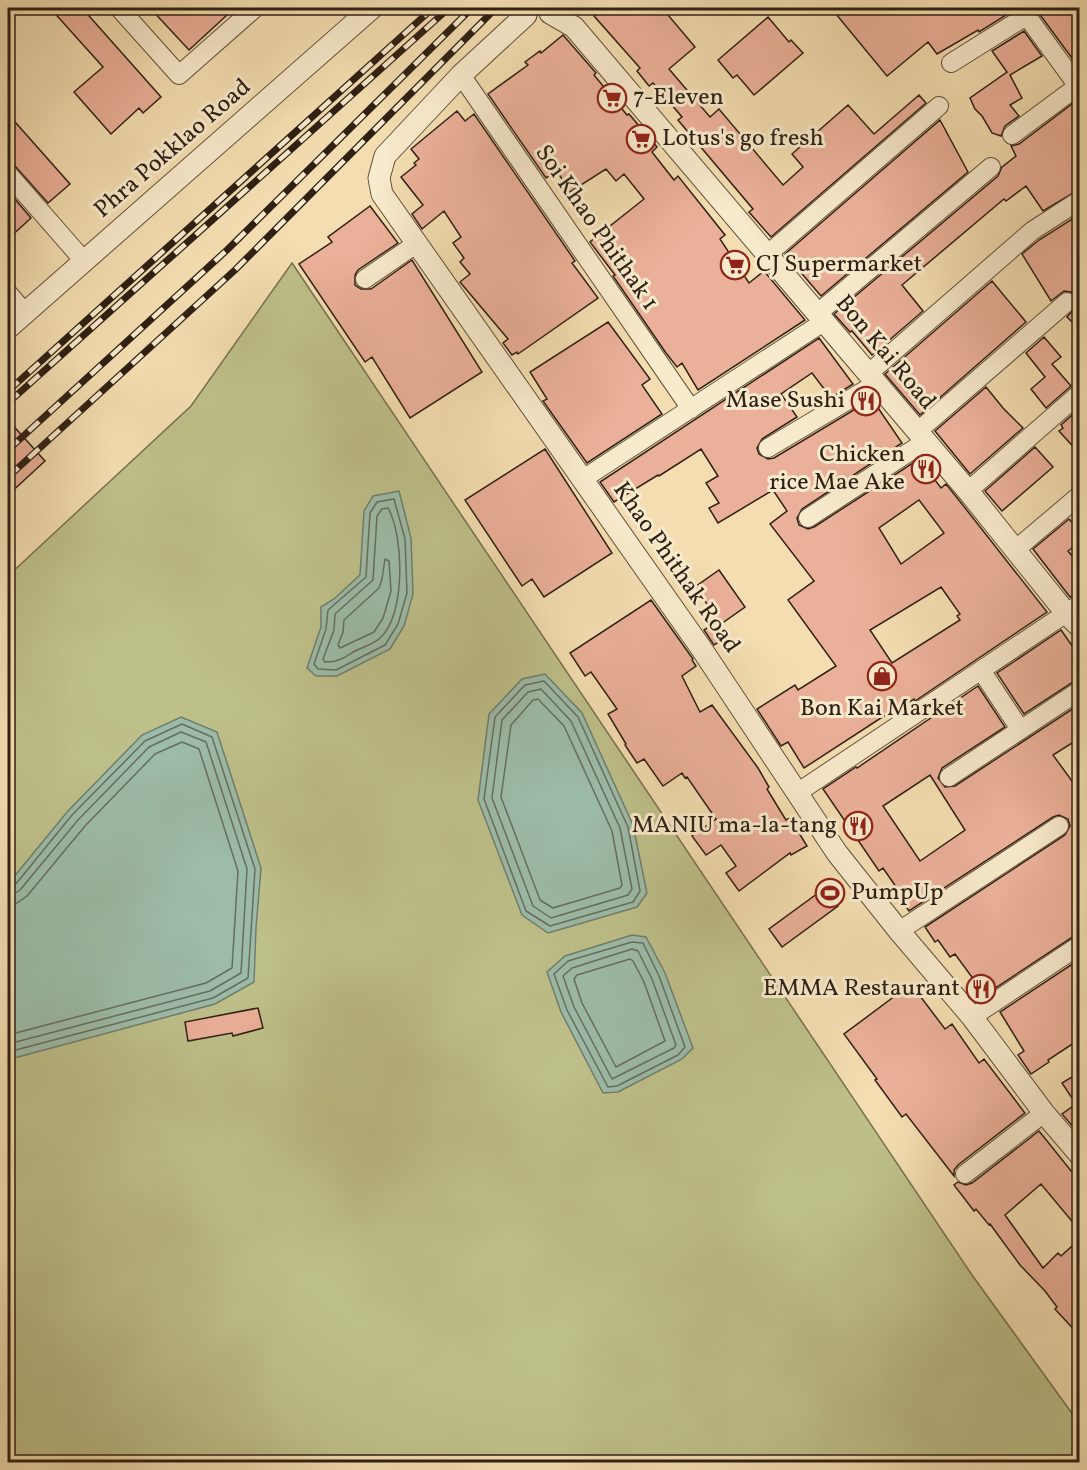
<svg xmlns="http://www.w3.org/2000/svg" width="1087" height="1470" font-family="Vollkorn,serif">
	<style>
		.green { fill: #bec08a; stroke: #76704f; stroke-width: 1.5 }
		.water { fill: #9cbca9; stroke: #707e6d; stroke-width: 1.5 }
		.lines { fill: none; stroke-linecap: round; stroke-linejoin: round }
		.shore { stroke: #666e5e; stroke-width: 1.5 }
		.building { fill: #ebb099; stroke: #2f2014; stroke-width: 1.5; fill-rule: evenodd }
		.minor-casing { stroke: #60503b; stroke-width: 20 }
		.tertiary-casing { stroke: #60503b; stroke-width: 23 }
		.minor { stroke: #f8eacc; stroke-width: 18 }
		.tertiary { stroke: #f8eacc; stroke-width: 21 }
		.rail-casing { stroke: #2f2014; stroke-width: 7 }
		.rail { stroke: #f8eacc; stroke-width: 4.5; stroke-dasharray: 14; stroke-linecap: butt }
		.labels { text-anchor: middle; dominant-baseline: central; stroke-width: 6; stroke-linejoin: round; paint-order: stroke }
		.poi-label { font-size: 24px; fill: #2f2014; stroke: #f8eacc; text-anchor: start }
		.street-label { font-size: 24px; fill: #2f2014; stroke: #f8eacc }
	</style>
	<rect width="100%" height="100%" fill="#f4deb1"/>
	<filter id="stains"><feTurbulence type="fractalNoise" baseFrequency=".00333" numOctaves="4"/><feColorMatrix values="0 0 0 0 .2 0 0 0 0 .09 0 0 0 0 .02 0 0 0 .5 -.17"/></filter>
	<radialGradient id="worn" r=".72"><stop offset=".6" stop-color="#630" stop-opacity="0"/><stop offset="1" stop-color="#630" stop-opacity=".3"/></radialGradient>
	<path class="green" d="M292,263L972,1275L1079,1423V1462H8V576L191,406Z"/>
	<path class="water" d="M399,491L411,538L413,594L404,626L390,649L337,676H316L307,668L321,627V607L334,599L360,575L364,511L373,496Z
		M545,674L582,713L633,825L647,893L637,907L548,933L522,915L478,800L489,714L522,679Z
		M181,717L217,732L261,868L256,928L254,982L215,1004L18,1057L8,1058V884L68,811L142,735Z
		M632,935L646,937L665,973L693,1048L682,1059L618,1092L603,1093L561,1012L547,972L565,956Z"/>
	<g class="lines">
		<path class="shore" d="M394,499L405,539L407,593L398,624L385,645L336,670L318,669L314,664L326,629L328,610L366,577L370,513L377,502Z
			M388,508C404,536 406,615 380,638C374,644 363,647 355,651C345,657 337,663 325,662L323,659L334,630L335,614L373,580L377,516L382,509Z
			M385,559L389,561L391,591L383,618L374,632L340,648L338,645L343,632L344,620L379,588L382,579Z
			M544,681L578,717L628,827L640,891L633,902L550,926L526,911L484,799L495,717L525,685Z
			M541,689L571,721L620,828L632,889L628,895L551,918L533,906L492,798L502,720L528,692Z
			M538,699L564,726L612,831L622,885L620,888L553,908L540,900L501,797L511,725L533,700Z
			M8,888L15,885L72,815L145,741L182,724L212,737L255,869L248,978L213,998L8,1052
			M8,895L14,894L20,890L78,820L149,747L181,732L206,742L247,869L241,973L210,991L8,1044
			M8,904L17,903L27,896L85,826L155,754L182,742L199,749L238,871L232,968L206,983L8,1035
			M632,942L643,943L659,976L685,1047L678,1055L617,1086L608,1087L567,1010L554,974L568,961Z
			M632,949L638,951L652,979L676,1045L674,1048L612,1079L574,1007L563,976L572,968Z
			M630,959L633,961L644,982L665,1041L616,1067L582,1003L574,979L577,975Z"/>
	</g>
	<path class="building" d="M50,8H82L161,97L143,113L139,108L111,134L74,92L103,67Z
		M150,8H220L227,15L189,50Z
		M604,8H678L668,15L695,47L669,69L710,117L719,109L783,185L803,167L792,154L848,105L874,134L919,95L926,103L771,237L749,212L753,209L678,120L682,117L653,83L649,86L637,71L640,68L594,16Z
		M831,8H1010L1011,12L979,32L978,30L937,54L928,42L887,76Z
		M1035,8H1080V69Z
		M768,17L789,42L791,40L803,53L754,95L737,75L733,78L718,60Z
		M1024,31L1042,56L1010,75L1022,98L1010,105L1019,116L1005,126L1001,136L992,133L982,116L975,109L970,98L1007,72L992,51Z
		M563,35L596,73L594,75L627,115L629,114L657,147L652,152L674,180L678,176L725,235L720,239L749,283L764,271L805,320L698,390L682,363L677,367L666,353L613,276L615,275L590,242L644,199L624,174L616,181L606,169L570,192L557,171L546,178L488,94L528,65L525,62L540,51L541,53Z
		M1072,104L1080,111V189L1043,211L1026,186L1006,201L1004,199L902,285L923,311L872,355L852,331L850,332L834,314L998,176L1002,167L1016,156L1011,146L1019,144Z
		M457,111L465,121L474,114L575,261L572,263L598,298L518,354L517,352L512,355L503,343L508,339L460,282L470,274L460,262L464,258L453,243L461,237L444,211L422,229L412,214L423,205L401,177L416,165L414,163L419,159L411,149Z
		M8,114L70,184L48,203L16,167L8,163Z
		M940,120L968,172L821,296L785,254Z
		M8,191L31,218L8,239Z
		M370,206L398,243L358,270L355,275V285L361,289H371L412,260L482,372L410,418L372,357L365,362L299,264L332,242L328,237Z
		M1080,214V330L1067,317L1077,306L1076,295L1071,292L1064,291L1051,301L1022,254L1039,240Z
		M992,281L1026,322L920,415L885,374Z
		M608,322L650,379L642,385L662,414L587,463L543,401L547,399L530,372Z
		M1044,337L1061,357L1052,364L1071,386L1046,408L1031,389L1045,377L1026,353Z
		M819,338L853,384L831,398L812,373L781,394L797,417L762,439L757,448L759,454L768,459L774,458L872,399L902,443L802,509L797,518L799,525L808,529L814,527L919,459L941,488L946,484L958,499L1047,612L915,701L914,699L888,715L887,714L804,768L788,742L781,746L757,709L795,685L798,690L836,666L788,600L814,581L770,524L787,511L773,490L718,523L709,508L719,503L706,483L718,476L701,449L659,476L658,475L614,502L600,482ZM919,500L944,533L901,564L879,528ZM941,587L960,614L957,616L960,620L892,663L870,630Z
		M986,387L1003,408L1023,428L970,474L935,431Z
		M1080,408V454L1059,431L1063,428L1061,425Z
		M8,420L45,461L8,495Z
		M1035,447L1053,467L1002,511L985,491Z
		M545,449L612,553L544,597L532,579L522,586L465,500Z
		M1069,519L1080,531V542L1068,551L1080,565V593L1070,597L1033,549Z
		M719,570L745,607L721,624L695,587Z
		M651,600L693,659L692,660L696,666L682,676L700,712L712,705L758,768L769,787L767,789L781,812L786,820L790,818L807,846L791,855L790,853L739,891L726,873L736,866L721,845L706,855L692,836L716,819L687,777L685,778L682,773L663,786L644,759L637,763L625,745L626,744L608,714L617,709L591,672L585,676L570,653Z
		M715,623L725,638L714,645L704,630Z
		M1061,630L1080,657V680L1073,682L1024,714L997,673Z
		M978,686L1005,727L942,768L938,778L945,787L955,786L1080,704V738L1053,755L1080,792V934L1074,936L985,995L955,954L950,957L938,940L935,942L925,927L1065,835L1070,826L1068,819L1059,815L1053,817L909,911L899,896L901,894L883,868L879,871L823,789L856,767L857,768ZM930,775L965,830L920,861L883,806Z
		M825,888L838,906L782,947L769,929Z
		M1080,959V1039L1048,1060L1049,1062L1031,1074L1018,1055L1024,1051L1000,1012Z
		M911,984L945,1029L952,1024L979,1063L984,1059L1025,1113L958,1165L954,1170V1176L906,1114L902,1117L875,1080L877,1079L844,1034Z
		M258,1008L263,1028L233,1036L232,1033L188,1041L185,1022Z
		M1080,1072V1135L1062,1114L1076,1104L1062,1083Z
		M1039,1131L1080,1182V1231L1041,1184L1005,1215L1043,1268L1058,1253L1061,1256L1080,1239V1336L1055,1309L1057,1307L1045,1291L1020,1265L990,1224L989,1225L976,1209L974,1211L954,1185L958,1182L966,1185L972,1183Z"/>
	<g class="lines">
		<g class="minor-casing">
			<path id="minor" d="M119,8L179,75L255,8
				M1021,8L1080,89
				M951,63L1026,16
				M461,75L691,409
				M1012,135L1078,86
				M8,174L84,261
				M768,254L939,106
				M365,279L416,244
				M8,293L25,313
				M818,313L991,167
				M869,373L1032,231L1080,200
				M918,431L1067,302
				M768,448L877,383
				M583,479L825,321
				M968,491L1080,393
				M808,518L926,441
				M1016,549L1080,495
				M981,670L1020,729
				M949,777L1079,691
				M797,793L1080,604
				M899,931L1059,826
				M972,1017L1080,945
				M965,1174L1044,1113"/>
		</g>
		<g class="tertiary-casing">
			<path id="tertiary" d="M550,13L574,27L968,491L1066,613L1080,627
				M526,15L461,75L385,156L379,178L382,194L701,648L837,853L899,931L972,1017L1044,1113L1080,1155
				M8,328L372,8"/>
		</g>
		<use href="#minor" class="minor"/>
		<use href="#tertiary" class="tertiary"/>
		<g class="rail-casing">
			<path id="rail" d="M8,391L433,8
				M8,403L449,8
				M8,450L227,250L472,8
				M8,477L235,270L496,8"/>
		</g>
		<use href="#rail" class="rail"/>
	</g>
	<defs>
		<g id="supermarket-ring" transform="scale(1.5)"><circle r="9.5" fill="#f8eacc" stroke="#8f2418" stroke-width="1.5"/><path d="M-6-5.5h2.5l.6 2H6L4.5 2H-2.5L-4.4-4H-6ZM-1.5 3.2a1.3 1.3 0 1 0 .1 0ZM3 3.2a1.3 1.3 0 1 0 .1 0Z" fill="#8f2418"/></g>
		<g id="restaurant-ring" transform="scale(1.5)"><circle r="9.5" fill="#f8eacc" stroke="#8f2418" stroke-width="1.5"/><path d="M-5-6h1v4h1v-4h1v4h1v-4h1v5L-1.5 .5V6h-2V.5L-5-1ZM5-6V6H3V1.5H1.5Q1.5-4 5-6Z" fill="#8f2418"/></g>
		<g id="shop-ring" transform="scale(1.5)"><circle r="9.5" fill="#f8eacc" stroke="#8f2418" stroke-width="1.5"/><path d="M-5-2.5h2.3a2.7 3.5 0 0 1 5.4 0H5L5.5 6h-11ZM-1.5-2.5h3a1.5 2.3 0 0 0-3 0Z" fill="#8f2418"/></g>
		<g id="stadium-ring" transform="scale(1.5)"><circle r="9.5" fill="#f8eacc" stroke="#8f2418" stroke-width="1.5"/><path d="M0-5a6.5 5 0 1 0 0 10a6.5 5 0 1 0 0-10ZM-3.5-1.8h7v3.6h-7Z" fill="#8f2418"/></g>
	</defs>
	<g fill-rule="evenodd">
		<use href="#supermarket-ring" x="612" y="98"/>
		<use href="#supermarket-ring" x="641" y="139"/>
		<use href="#supermarket-ring" x="735" y="265"/>
		<use href="#restaurant-ring" x="866" y="401"/>
		<use href="#restaurant-ring" x="926" y="469"/>
		<use href="#shop-ring" x="882" y="676"/>
		<use href="#restaurant-ring" x="858" y="826"/>
		<use href="#stadium-ring" x="830" y="893"/>
		<use href="#restaurant-ring" x="981" y="989"/>
	</g>
	<g class="labels">
		<g class="poi-label">
			<text x="633" y="98">7-Eleven</text>
			<text x="662" y="139">Lotus's go fresh</text>
			<text x="756" y="265">CJ Supermarket</text>
			<text x="845" y="401" text-anchor="end">Mase Sushi</text>
			<text x="905" y="455" text-anchor="end">Chicken<tspan x="905" dy="28">rice Mae Ake</tspan></text>
			<text x="882" y="709" text-anchor="middle">Bon Kai Market</text>
			<text x="837" y="826" text-anchor="end">MANIU ma-la-tang</text>
			<text x="851" y="893">PumpUp</text>
			<text x="960" y="989" text-anchor="end">EMMA Restaurant</text>
		</g>
		<g class="street-label">
			<text transform="translate(173 149) rotate(-41)">Phra Pokklao Road</text>
			<text transform="translate(596 228) rotate(55)">Soi Khao Phithak 1</text>
			<text transform="translate(885 353) rotate(50)">Bon Kai Road</text>
			<text transform="translate(676 568) rotate(55)">Khao Phithak Road</text>
		</g>
	</g>
	<rect width="1087" height="1470" fill="none" stroke="#f4deb1" stroke-width="30"/>
	<rect x="9" y="9" width="1069" height="1452" fill="none" stroke="#2f2014" stroke-width="3"/>
	<rect x="15" y="15" width="1057" height="1440" fill="none" stroke="#2f2014" stroke-width="1.5"/>
	<rect width="100%" height="100%" filter="url(#stains)"/>
	<rect width="100%" height="100%" fill="url(#worn)"/>
</svg>
